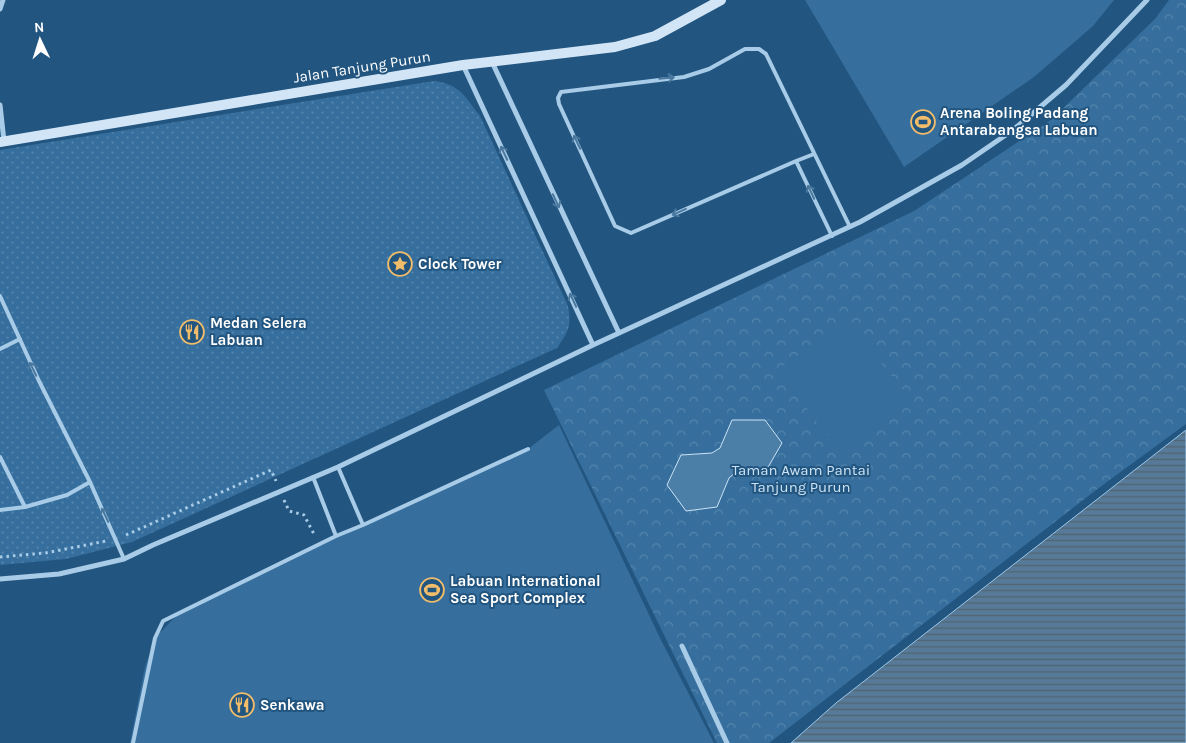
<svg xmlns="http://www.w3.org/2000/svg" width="1186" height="743" font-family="Karla,sans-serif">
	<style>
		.grass { fill: url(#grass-dots) }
		.park { fill: url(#park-crowns) }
		.garden { fill: #366f9d }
		.water { fill: url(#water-rules); stroke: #9cc7e8 }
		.building { fill: #4b7fa8; stroke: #cbe3f5 }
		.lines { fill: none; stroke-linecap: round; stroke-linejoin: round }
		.path { stroke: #a8cbe7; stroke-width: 3; stroke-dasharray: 2.5 4; stroke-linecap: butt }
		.lane { stroke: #a8cbe7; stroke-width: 4 }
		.street { stroke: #a8cbe7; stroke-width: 5 }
		.secondary { stroke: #d2e5f6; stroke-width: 10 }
		.oneway { stroke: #4a789e }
		.labels { text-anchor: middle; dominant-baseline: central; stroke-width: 4; stroke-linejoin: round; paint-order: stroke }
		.street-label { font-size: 15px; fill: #fff; stroke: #22557f }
		.poi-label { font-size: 15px; font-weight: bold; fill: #fff; stroke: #22557f; text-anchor: start }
		.park-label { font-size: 15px; fill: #cbe3f5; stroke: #22557f }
	</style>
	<defs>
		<pattern id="grass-dots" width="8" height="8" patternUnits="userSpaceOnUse" patternTransform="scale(1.25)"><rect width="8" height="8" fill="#366f9d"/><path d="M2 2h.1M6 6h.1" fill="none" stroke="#5485ac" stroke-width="1.8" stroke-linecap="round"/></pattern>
		<pattern id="park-crowns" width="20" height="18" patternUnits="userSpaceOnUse" patternTransform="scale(1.25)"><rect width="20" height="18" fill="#366f9d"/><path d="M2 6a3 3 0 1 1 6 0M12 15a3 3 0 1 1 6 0" fill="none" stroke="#5485ac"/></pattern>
		<pattern id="water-rules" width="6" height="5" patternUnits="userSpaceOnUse" patternTransform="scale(1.25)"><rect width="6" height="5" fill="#567a98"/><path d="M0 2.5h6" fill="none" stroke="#516372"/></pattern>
	</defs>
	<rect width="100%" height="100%" fill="#22557f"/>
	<path class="grass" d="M434,81C460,84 465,97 480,116L568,306C572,326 568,332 557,348L132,542L66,559L0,565V150Z"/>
	<path class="park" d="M1169,0H1186V424L1100,487L769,743H717L544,390L914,211L1051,120L1155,19Z"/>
	<path class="garden" d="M805,0H1114L1093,26L1034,77L904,167Z
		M846,320L913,402L843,454L777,371Z
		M559,425L660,638L714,743H130L145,667L155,638L180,612L336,536L528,449Z"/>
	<path class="water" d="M1186,430V743H791L836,703Z"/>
	<path class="building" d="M732,420H765L782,443L767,469L736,472L729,478L717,507L686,511L667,485L681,455L712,453L720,448Z"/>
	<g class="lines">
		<path class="path" d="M284,500L289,511L304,515L315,536
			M126,535L271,470L276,481
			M0,557L45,553L106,541"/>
		<path class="lane" d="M796,161L814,154
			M832,236L796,161L631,233L615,226L559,104L558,98L561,92L684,77L709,69L745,49H759L766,54L850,227
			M0,296L39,381L90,482L124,559
			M0,349L20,339
			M0,457L25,507
			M338,467L363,525
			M313,477L336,536
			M0,510L25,507L67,495L90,482
			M133,743L155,638L163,621L336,536L363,525L528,449"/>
		<path class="street" d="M0,9L3,0
			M492,62L619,333
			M463,65L593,345
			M0,105L4,141
			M0,579L59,574L124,559L153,545L338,467L593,345L860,222L962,165L1013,130L1066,85L1147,0
			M682,646L727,743"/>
		<path class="secondary" d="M0,142L463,65L615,47L655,36L721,0"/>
	</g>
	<defs><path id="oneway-shaft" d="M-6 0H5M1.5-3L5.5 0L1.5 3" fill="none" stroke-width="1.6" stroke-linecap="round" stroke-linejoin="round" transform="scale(1.25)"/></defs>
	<g class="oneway">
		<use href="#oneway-shaft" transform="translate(667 78) rotate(-6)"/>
		<use href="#oneway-shaft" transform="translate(577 142) rotate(-115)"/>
		<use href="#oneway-shaft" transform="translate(504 153) rotate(-115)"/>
		<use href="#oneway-shaft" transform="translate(811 192) rotate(-115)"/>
		<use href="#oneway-shaft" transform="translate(556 201) rotate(65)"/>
		<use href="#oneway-shaft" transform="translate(679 212) rotate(156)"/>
		<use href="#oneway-shaft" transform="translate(573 300) rotate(-115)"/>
		<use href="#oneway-shaft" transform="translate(33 369) rotate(-115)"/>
		<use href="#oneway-shaft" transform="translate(105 515) rotate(-115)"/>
	</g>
	<defs>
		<g id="stadium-ring" transform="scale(1.25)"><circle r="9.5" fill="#22557f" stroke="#f2bd6a" stroke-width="1.5"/><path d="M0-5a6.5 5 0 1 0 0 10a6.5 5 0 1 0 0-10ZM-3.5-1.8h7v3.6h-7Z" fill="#f2bd6a"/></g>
		<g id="sight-ring" transform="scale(1.25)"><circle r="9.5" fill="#22557f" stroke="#f2bd6a" stroke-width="1.5"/><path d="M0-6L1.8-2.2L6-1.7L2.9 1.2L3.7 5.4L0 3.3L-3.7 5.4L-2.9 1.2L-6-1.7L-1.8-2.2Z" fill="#f2bd6a"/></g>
		<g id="restaurant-ring" transform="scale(1.25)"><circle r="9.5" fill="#22557f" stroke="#f2bd6a" stroke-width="1.5"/><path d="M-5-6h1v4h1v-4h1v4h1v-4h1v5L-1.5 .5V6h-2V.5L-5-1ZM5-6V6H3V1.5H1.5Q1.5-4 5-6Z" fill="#f2bd6a"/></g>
	</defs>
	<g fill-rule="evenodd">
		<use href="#stadium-ring" x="923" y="122"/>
		<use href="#sight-ring" x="400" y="264"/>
		<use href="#restaurant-ring" x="192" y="332"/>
		<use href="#stadium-ring" x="432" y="590"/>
		<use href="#restaurant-ring" x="242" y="705"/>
	</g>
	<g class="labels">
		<g class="street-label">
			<text transform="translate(362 67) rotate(-9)">Jalan Tanjung Purun</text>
		</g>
		<g class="poi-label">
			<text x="940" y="113">Arena Boling Padang<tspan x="940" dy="17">Antarabangsa Labuan</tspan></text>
			<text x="418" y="264">Clock Tower</text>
			<text x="210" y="323">Medan Selera<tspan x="210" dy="17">Labuan</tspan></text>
			<text x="450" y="581">Labuan International<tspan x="450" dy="17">Sea Sport Complex</tspan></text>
			<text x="260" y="705">Senkawa</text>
		</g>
		<g class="park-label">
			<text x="801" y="470">Taman Awam Pantai<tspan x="801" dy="17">Tanjung Purun</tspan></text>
		</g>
	</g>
	<g transform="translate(40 40) rotate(356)" stroke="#22557f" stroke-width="4" paint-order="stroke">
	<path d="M0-4L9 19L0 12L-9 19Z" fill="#ffffff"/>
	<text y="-8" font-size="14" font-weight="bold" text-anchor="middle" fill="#ffffff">N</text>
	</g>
</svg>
